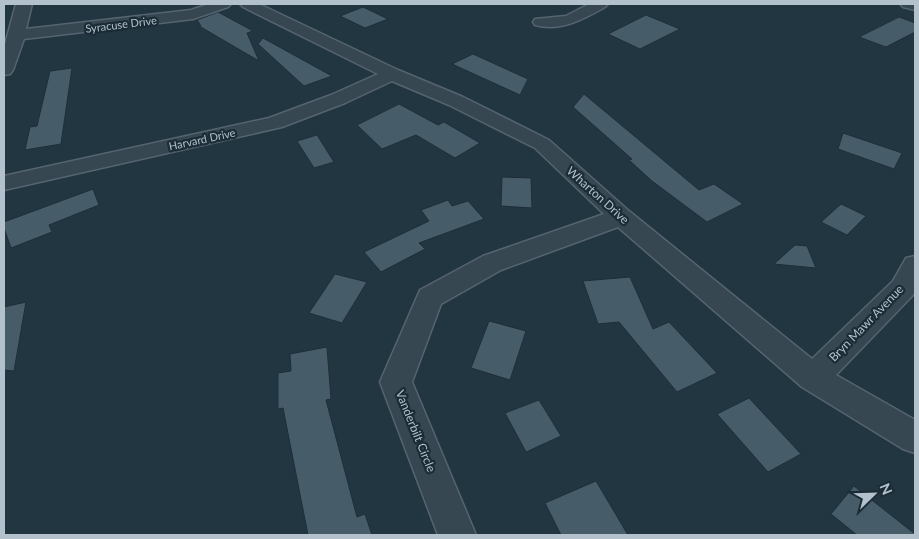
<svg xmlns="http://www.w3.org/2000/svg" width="919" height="539" font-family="Lato,sans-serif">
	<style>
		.building { fill: #465c68; stroke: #1e2e38 }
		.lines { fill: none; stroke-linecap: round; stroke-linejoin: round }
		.street-casing { stroke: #55646f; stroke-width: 3 }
		.street { fill: #374751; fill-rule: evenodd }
		.labels { text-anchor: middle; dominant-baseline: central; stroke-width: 4.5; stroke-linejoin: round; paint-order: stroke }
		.far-street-label { font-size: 11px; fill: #b3c1cc; stroke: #1c2c36 }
		.street-label { font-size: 12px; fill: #b3c1cc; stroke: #1c2c36 }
	</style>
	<rect width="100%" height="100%" fill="#223642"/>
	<path class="building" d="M363,7L388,19L365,28L340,16Z
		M218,12L253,31L247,33L259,61L199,26H201L197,20Z
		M646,15L680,29L640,49L608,34Z
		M899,17L915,23V32L886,47L859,37Z
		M263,38L332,76L304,86L258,44Z
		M473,54L528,79L520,95L452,64Z
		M72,68L61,144L25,150L30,127L37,126L50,71Z
		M584,94L699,190L714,184L743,204L707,222L652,181L629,160L632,159L573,107Z
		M399,104L438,125L444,122L480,143L455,158L416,135L382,149L357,125Z
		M843,133L902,153L894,169L838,149Z
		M317,135L334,162L314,168L297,141Z
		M502,177L531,178L532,208L501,206Z
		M93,189L99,205L49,225L52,232L11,248L4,228V222Z
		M448,200L452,206L468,201L484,219L419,243L425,249L381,272L364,252L429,221L421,210Z
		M841,204L866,216L847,235L821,222Z
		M795,245L807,246L816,268L774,264Z
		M335,274L367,282L342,323L309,313Z
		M630,277L653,329L669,322L717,373L677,392L619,322L598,324L583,281Z
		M26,302L14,371L4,370V307Z
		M489,321L526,331L510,380L471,368Z
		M327,347L331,399L326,400L357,517L365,514L372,535H308L283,408L278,409V373L291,371L290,354Z
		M749,398L801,454L768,472L717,414Z
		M539,400L561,436L526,452L505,413Z
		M596,481L628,535H561L545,503Z
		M854,486L915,534V535H857L831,514Z"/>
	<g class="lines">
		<g class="street-casing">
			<path id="street" d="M16,4H32L26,29L191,10L209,4H231L228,7L193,19L24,39L13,70L10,74L4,75V48Z
				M240,4H259L398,70L463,97L549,140L629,211L812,359L893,281L906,258L915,256V290L913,295L836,375L915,420V453L903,449L802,387L618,227L501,270L441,304L412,382L476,535H438L380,382L420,290L483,256L604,214L535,148L449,105L392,81L345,103L282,127L4,190V176L269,118L331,95L378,74L243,7Z
				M589,4H608L605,7C584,19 561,32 535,25L533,22L535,19L566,16Z
				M900,4H915V10L903,7Z"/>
		</g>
		<use href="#street" class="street"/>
	</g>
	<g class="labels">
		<g class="far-street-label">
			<text transform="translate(121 24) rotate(-7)">Syracuse Drive</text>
			<text transform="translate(202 139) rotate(-12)">Harvard Drive</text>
		</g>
		<g class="street-label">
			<text transform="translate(598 195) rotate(42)">Wharton Drive</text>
			<text transform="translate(866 323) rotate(-46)">Bryn Mawr Avenue</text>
			<text transform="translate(416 431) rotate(68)">Vanderbilt Circle</text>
		</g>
	</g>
	<rect width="919" height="539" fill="none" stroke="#b3c1cc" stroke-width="10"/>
	<g transform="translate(874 494) rotate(67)" stroke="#1c2c36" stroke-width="4" paint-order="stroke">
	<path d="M0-4L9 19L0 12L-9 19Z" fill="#b3c1cc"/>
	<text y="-8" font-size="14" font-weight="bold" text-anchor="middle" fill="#b3c1cc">N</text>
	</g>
</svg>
